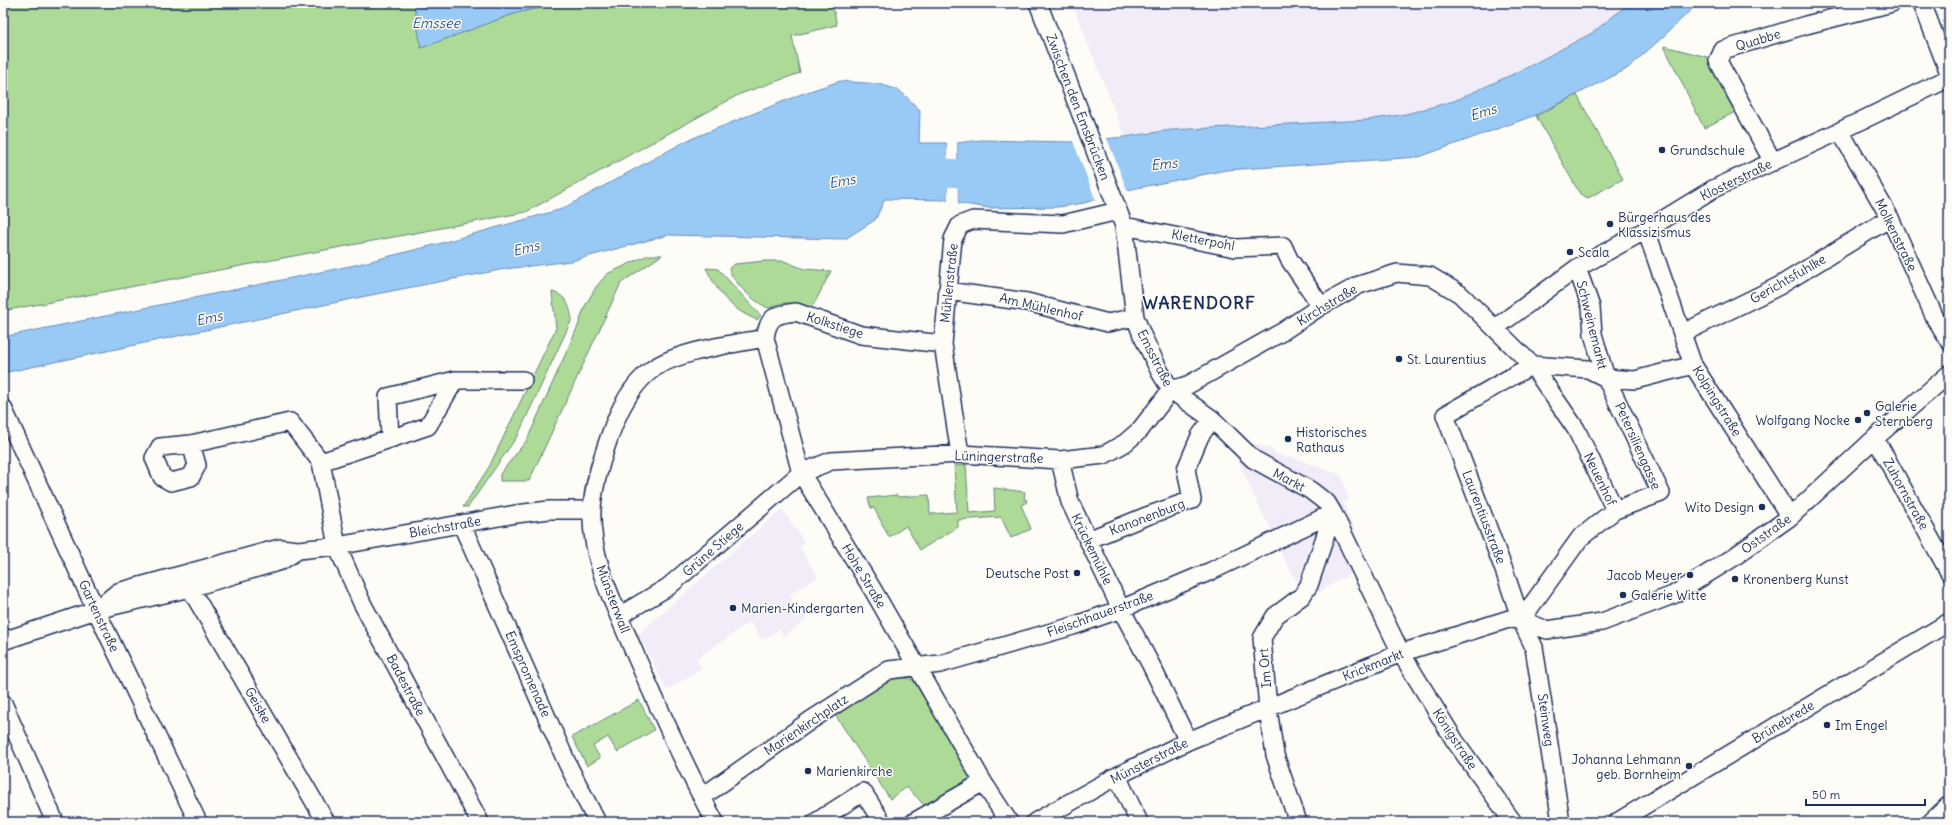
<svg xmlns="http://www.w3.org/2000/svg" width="1952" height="825" font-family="Delius,sans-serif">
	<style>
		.built { fill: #f1ecf7 }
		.green { fill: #aeda98; stroke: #64847b }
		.water { fill: #99caf5; stroke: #678cb9 }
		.pier { fill: #fdfcf7 }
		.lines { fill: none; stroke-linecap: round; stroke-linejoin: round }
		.river { stroke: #99caf5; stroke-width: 28 }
		.minor-casing { stroke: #1b2f5e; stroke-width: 20 }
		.minor { stroke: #fdfcf7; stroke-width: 17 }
		.poi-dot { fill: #1b2f5e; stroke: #fdfcf7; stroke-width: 1.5 }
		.labels { text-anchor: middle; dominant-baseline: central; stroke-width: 3; stroke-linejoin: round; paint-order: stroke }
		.street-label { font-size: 13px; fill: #1b2f5e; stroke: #fdfcf7 }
		.poi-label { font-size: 13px; fill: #1b2f5e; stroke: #fdfcf7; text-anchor: start }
		.water-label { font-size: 14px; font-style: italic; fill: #3a5684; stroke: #fdfcf7 }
		.district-label { font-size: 17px; font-weight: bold; letter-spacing: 1px; fill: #1b2f5e; stroke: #fdfcf7 }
	</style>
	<rect width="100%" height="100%" fill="#fdfcf7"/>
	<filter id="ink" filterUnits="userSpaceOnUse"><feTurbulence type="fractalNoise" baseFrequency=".025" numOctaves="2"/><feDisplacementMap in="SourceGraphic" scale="8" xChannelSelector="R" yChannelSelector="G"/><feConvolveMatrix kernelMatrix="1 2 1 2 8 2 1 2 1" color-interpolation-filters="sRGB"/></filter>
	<g filter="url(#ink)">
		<path class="built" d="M1072,3H1630L1592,33L1524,69L1454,101L1406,114L1367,120L1171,130L1125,137Z
			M1254,443L1275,451L1274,453L1288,458L1289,456L1341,475L1349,500L1343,503L1369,565L1360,568L1302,602L1299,585L1284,559L1276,544V538L1259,507L1235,453Z
			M782,509L805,543L799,547L818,577L789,595L806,620L784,636L779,629L762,640L750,622L696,659L702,668L667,690L638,634Z"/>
		<path class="green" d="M3,3H414L421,48L516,13L561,3H832L837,25L792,36L800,73L740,94L526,212L3,311Z
			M1664,46L1707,57L1737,111L1704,128Z
			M1577,95L1623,179L1588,198L1580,194L1536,116Z
			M648,255H662L621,283L529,481H500V474L527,440L578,326L585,306L596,287L607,274Z
			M765,261H784L804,269L831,271L814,304L810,307C793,305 786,299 769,308C756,304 732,282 729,268L735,264Z
			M706,268L718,269L761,316L757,320C729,308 719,294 706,268Z
			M552,292C567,296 569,305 572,319L518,435L468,507H463L489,467L556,328Z
			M966,465L969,513L995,511L994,488L1025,492L1024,500L1026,499L1027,502L1021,505L1031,529L1011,538L1001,517L958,520V527L920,550L906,526L889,537L874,508H871L868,498L897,495L898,497L929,495L930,514L957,512L954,466Z
			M897,676L913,680L974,778L927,808L907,787L890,799L834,713L880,684Z
			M639,700L654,730L617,752L608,737L593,746L600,758L587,766L572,737Z"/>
		<path class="water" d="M414,3H561L516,13L421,48Z
			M1630,3H1698L1666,34L1627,69L1536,115L1419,157L1226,170L1132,189L1084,203L1058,207L989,208L958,203L957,143L981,140L1069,142L1125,137L1171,130L1367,120L1406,114L1454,101L1524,69L1592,33Z
			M840,81L879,84L899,90L920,110L919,143H947L948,200L885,199L875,220L845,239L668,235L571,261L505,269L371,295L3,373V337L355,265L438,244L562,209L686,141L804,93Z"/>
		<path class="pier" d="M1106,136L1128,192L1096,201L1073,141Z
			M947,143H949L950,200L948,202Z
			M955,143H957L958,205L956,203Z"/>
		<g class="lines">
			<path class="river" d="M910,170L996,176"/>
			<g class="minor-casing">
				<path id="minor" d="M1038,3L1124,226L1135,317L1142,335L1160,372L1171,390L1212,419L1253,459L1310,490L1327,503L1333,513L1401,653L1455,741L1513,822
					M1922,3L1949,73
					M1840,131L1890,218L1936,320L1949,341
					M1773,162L1718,61L1723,50L1806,25L1892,3
					M1124,226L1235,248L1283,246L1289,259L1321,306
					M1646,230L1693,365L1790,517
					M947,291L1027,302L1108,323L1135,317
					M1495,328L1577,268L1646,230L1713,189L1840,131L1949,78
					M1683,333L1779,286L1890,218
					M943,344L861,335L796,312C775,314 768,317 765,338L801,473L873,590L983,782L1009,822
					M1532,365L1445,415L1504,570L1521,620L1534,647L1561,822
					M1532,365L1588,369L1606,378L1593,334L1591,307L1577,268
					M1171,390L1188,385L1282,332L1321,306L1359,285L1397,273L1430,276L1460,294L1532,365L1576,429L1615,510L1580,538L1521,620
					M3,408L96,610L198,822
					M1875,438L1949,572
					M390,439L428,426L455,380
					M191,444L197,465L191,477L171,482L162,477L154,458L160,447L191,444L290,422L321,462L337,546L362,603L480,822
					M960,454L943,344L953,239L960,225L973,220L1063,224L1118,211
					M1060,460L1070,502L1121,609L1151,665L1188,741
					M321,462L390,439L388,397L455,380H523
					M1615,510L1661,493L1606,378L1635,380L1693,365
					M462,525L568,765L597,822
					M1088,540L1144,517L1192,500L1186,469L1200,436L1212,419
					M190,588L326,822
					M96,610L118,592L280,548L298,550L337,546L516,514L549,510H592
					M619,616L668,587L801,473L831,461L960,454L1060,460L1104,455L1125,443L1140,430L1171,390
					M3,641L96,610L190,588L281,561L298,550
					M3,703L55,822
					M1117,776L1139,822
					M702,797L811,720L889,670L940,664L1073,626L1121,609L1211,571L1333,513
					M715,822C684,765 658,707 632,647C614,603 590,559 592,510C593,486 601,461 609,438C617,414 630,387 650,371C675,351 734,344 765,338
					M816,822L863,792L882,822
					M914,822L983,782
					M1035,822L1117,776L1188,741L1401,653L1509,619L1521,620L1547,630L1602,622L1673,595L1731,559L1790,517L1875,438L1949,374
					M1298,822L1275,755L1268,709L1262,638L1275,616L1302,596L1309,585L1333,513
					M1617,822L1949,622
					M1931,822L1949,805"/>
			</g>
			<use href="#minor" class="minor"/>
		</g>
	</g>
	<g class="poi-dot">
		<circle cx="1662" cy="150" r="4"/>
		<circle cx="1610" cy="224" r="4"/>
		<circle cx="1570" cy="252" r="4"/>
		<circle cx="1399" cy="359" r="4"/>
		<circle cx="1867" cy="413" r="4"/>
		<circle cx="1858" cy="420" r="4"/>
		<circle cx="1288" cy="439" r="4"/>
		<circle cx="1762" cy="507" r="4"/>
		<circle cx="1077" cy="573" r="4"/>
		<circle cx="1690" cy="575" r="4"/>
		<circle cx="1735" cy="579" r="4"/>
		<circle cx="1623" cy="595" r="4"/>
		<circle cx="733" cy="608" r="4"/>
		<circle cx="1827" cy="725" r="4"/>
		<circle cx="1689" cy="766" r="4"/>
		<circle cx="808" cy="771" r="4"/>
	</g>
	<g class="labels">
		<g class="street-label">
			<text transform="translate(1758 40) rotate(-17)">Quabbe</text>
			<text transform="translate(1078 107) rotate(69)">Zwischen den Emsbrücken</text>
			<text transform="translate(1736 180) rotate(-26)">Klosterstraße</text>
			<text transform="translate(1896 235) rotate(64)">Molkenstraße</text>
			<text transform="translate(1203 240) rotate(11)">Kletterpohl</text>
			<text transform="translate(1788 279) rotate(-30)">Gerichtsfuhlke</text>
			<text transform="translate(949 283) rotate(-84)">Mühlenstraße</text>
			<text transform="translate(1327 305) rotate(-31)">Kirchstraße</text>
			<text transform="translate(1041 307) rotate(13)">Am Mühlenhof</text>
			<text transform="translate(835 325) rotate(18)">Kolkstiege</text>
			<text transform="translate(1592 325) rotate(76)">Schweinemarkt</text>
			<text transform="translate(1155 358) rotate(63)">Emsstraße</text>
			<text transform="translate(1717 401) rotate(58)">Kolpingstraße</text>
			<text transform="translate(1638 446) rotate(66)">Petersiliengasse</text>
			<text transform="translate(999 457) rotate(2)">Lüningerstraße</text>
			<text transform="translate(1600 479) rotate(64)">Neuenhof</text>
			<text transform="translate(1289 480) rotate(28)">Markt</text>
			<text transform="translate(1906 494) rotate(61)">Zuhornstraße</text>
			<text transform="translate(1147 517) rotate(-21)">Kanonenburg</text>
			<text transform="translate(1484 517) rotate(69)">Laurentiusstraße</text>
			<text transform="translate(445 527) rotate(-10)">Bleichstraße</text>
			<text transform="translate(1766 534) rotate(-36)">Oststraße</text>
			<text transform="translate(713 549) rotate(-41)">Grüne Stiege</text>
			<text transform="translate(1092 549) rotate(64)">Krückemühle</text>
			<text transform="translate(864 576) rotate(59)">Hohe Straße</text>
			<text transform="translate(613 599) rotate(69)">Münsterwall</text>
			<text transform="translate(1100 614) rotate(-20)">Fleischhauerstraße</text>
			<text transform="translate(99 616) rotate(65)">Gartenstraße</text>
			<text transform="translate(1373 665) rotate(-22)">Krickmarkt</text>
			<text transform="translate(1265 668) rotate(-95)">Im Ort</text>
			<text transform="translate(528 674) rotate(66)">Emspromenade</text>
			<text transform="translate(406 685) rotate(62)">Badestraße</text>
			<text transform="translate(258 705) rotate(60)">Geiske</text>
			<text transform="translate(1546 720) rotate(82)">Steinweg</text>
			<text transform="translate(1783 722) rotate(-31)">Brünebrede</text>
			<text transform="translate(806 725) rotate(-34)">Marienkirchplatz</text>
			<text transform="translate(1455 739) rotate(57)">Königstraße</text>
			<text transform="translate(1149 761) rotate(-27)">Münsterstraße</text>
		</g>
		<g class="poi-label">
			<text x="1670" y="150">Grundschule</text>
			<text x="1618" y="217">Bürgerhaus des<tspan x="1618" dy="15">Klassizismus</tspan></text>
			<text x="1578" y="252">Scala</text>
			<text x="1407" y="359">St. Laurentius</text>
			<text x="1875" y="406">Galerie<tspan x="1875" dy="15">Sternberg</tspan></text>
			<text x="1850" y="420" text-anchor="end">Wolfgang Nocke</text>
			<text x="1296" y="432">Historisches<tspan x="1296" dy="15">Rathaus</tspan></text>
			<text x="1754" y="507" text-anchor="end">Wito Design</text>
			<text x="1069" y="573" text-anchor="end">Deutsche Post</text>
			<text x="1682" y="575" text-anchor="end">Jacob Meyer</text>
			<text x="1743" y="579">Kronenberg Kunst</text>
			<text x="1631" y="595">Galerie Witte</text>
			<text x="741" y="608">Marien-Kindergarten</text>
			<text x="1835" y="725">Im Engel</text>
			<text x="1681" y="759" text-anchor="end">Johanna Lehmann<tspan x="1681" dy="15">geb. Bornheim</tspan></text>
			<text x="816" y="771">Marienkirche</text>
		</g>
		<g class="water-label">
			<text x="436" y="23">Emssee</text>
			<text transform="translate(1483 112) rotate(-17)">Ems</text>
			<text transform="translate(1164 164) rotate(-6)">Ems</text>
			<text transform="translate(842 181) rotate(-10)">Ems</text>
			<text transform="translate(526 248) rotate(-13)">Ems</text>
			<text transform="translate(209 318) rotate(-12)">Ems</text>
		</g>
		<g class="district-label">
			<text x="1199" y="303">WARENDORF</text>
		</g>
	</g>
	<rect width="1952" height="825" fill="none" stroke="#fdfcf7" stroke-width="16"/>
	<rect x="8" y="8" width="1936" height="809" fill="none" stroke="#1b2f5e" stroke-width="1.5" filter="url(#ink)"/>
	<path d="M1806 799v6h119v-6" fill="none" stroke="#1b2f5e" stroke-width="2"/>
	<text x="1812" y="799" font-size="12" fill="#1b2f5e" stroke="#fdfcf7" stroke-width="3" paint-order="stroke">50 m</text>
</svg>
